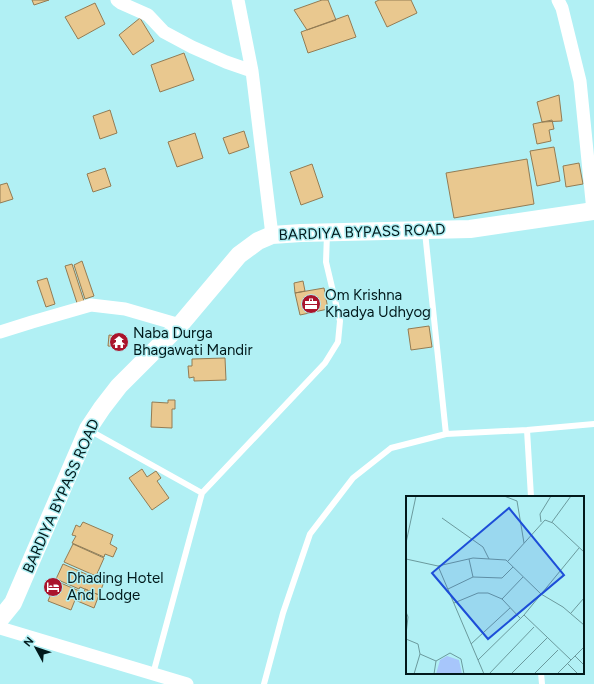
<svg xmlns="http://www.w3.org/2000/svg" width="594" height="684" font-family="Figtree,sans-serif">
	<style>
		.building { fill: #e9c88f; stroke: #937c54 }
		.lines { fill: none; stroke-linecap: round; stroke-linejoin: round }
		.lane { stroke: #fff; stroke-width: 6 }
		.street { stroke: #fff; stroke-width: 13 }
		.secondary { stroke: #fff; stroke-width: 18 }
		.labels { text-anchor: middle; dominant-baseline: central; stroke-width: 3; stroke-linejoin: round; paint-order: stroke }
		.street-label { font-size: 15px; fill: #01191b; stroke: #b1f0f4 }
		.poi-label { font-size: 15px; fill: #01191b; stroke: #b1f0f4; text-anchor: start }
		.inset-road { fill: none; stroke: #6b9a9d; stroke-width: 1 }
		.view { fill: #1d4ed8; fill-opacity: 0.15; stroke: #1d4ed8; stroke-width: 2 }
		.inset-edge { fill: none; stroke: #01191b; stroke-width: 2 }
	</style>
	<rect width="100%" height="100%" fill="#b1f0f4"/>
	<path class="building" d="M32,0H49L34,5Z
		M322,0H328L336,20L307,30L294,10Z
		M379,0H411L417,13L387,27L375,2Z
		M95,3L105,24L78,39L65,17Z
		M348,15L356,37L308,53L301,32Z
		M140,18L154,41L133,55L119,35Z
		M184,53L194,80L160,92L151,65Z
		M559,95L562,121L542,122L537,102Z
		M110,110L117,133L100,139L93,116Z
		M552,120L554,129L549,130L551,141L537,144L533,124Z
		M244,131L249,147L229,154L223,138Z
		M195,133L203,158L177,167L168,142Z
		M554,147L560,181L537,186L530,151Z
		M527,159L534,204L454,218L446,173Z
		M579,163L583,184L566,187L563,166Z
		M312,164L323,197L301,205L290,172Z
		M105,168L111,186L93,192L87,174Z
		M7,183L13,199L0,203V185Z
		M82,261L94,296L85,299L74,265Z
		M72,264L84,301L77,303L65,266Z
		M47,278L55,304L46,307L37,281Z
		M303,281L305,291L295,293L294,283Z
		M324,288L328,309L300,315L295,293Z
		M429,326L432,347L411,350L408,329Z
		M109,335L124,337L123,347L108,346Z
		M225,358L226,380L194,381V377L189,378L188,366H192V359Z
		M168,400H175V409H172V428L151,427L152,402L168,403Z
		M142,469L147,477L156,471L161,478L157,481L169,498L152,510L129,478Z
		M83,522L113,535L110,544L117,548L113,557L105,554L104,557L72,543L76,536L72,535L76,525L80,527Z
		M73,544L104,558L96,576L64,562Z
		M63,564L104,582L99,595L80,587L79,589L56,579Z
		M56,581L84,593L85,589L99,595L94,608L75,600L71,610L48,601L50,596L47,594L50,586L53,587Z"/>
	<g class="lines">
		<path class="lane" d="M425,232L446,434
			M89,430L202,493
			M527,430L531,497
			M541,673L542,684
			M153,674L202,493L325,363L338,342L340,321L326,262L327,234
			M264,684L283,613L310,534L353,478L391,448L446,434L527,430L594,424"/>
		<path class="street" d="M117,0L121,3L148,15L164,32L192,47L226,62L252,71
			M238,0L252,71L272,235
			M558,0L562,8L580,81L593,211
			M0,332L32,322L91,305L125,309L180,325
			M0,628L187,684"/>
		<path class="secondary" d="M0,619L13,603L88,429L102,408L119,386L180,325L239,255L258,241L272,235L301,233L470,229L594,211"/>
	</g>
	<defs>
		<g id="office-disc" transform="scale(1)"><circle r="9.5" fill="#aa142c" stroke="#b1f0f4"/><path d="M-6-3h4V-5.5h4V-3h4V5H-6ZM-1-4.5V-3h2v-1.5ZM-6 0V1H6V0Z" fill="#fff"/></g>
		<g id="temple-disc" transform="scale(1)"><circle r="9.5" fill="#aa142c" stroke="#b1f0f4"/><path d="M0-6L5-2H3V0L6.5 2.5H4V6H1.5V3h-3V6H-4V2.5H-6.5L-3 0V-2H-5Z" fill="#fff"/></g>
		<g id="hotel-disc" transform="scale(1)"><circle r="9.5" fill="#aa142c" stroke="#b1f0f4"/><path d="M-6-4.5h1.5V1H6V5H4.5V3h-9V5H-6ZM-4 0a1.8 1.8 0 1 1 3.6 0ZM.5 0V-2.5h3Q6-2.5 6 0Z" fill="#fff"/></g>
	</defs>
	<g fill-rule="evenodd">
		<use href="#office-disc" x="311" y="304"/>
		<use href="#temple-disc" x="119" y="342"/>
		<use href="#hotel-disc" x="53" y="587"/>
	</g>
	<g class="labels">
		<g class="street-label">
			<text transform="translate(362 232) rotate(-2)">BARDIYA BYPASS ROAD</text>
			<text transform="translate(61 496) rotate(-66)">BARDIYA BYPASS ROAD</text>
		</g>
		<g class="poi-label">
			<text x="325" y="295">Om Krishna<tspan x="325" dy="17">Khadya Udhyog</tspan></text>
			<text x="133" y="333">Naba Durga<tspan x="133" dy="17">Bhagawati Mandir</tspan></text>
			<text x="67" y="578">Dhading Hotel<tspan x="67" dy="17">And Lodge</tspan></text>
		</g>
	</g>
	<g transform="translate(406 496)">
		<rect width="178" height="178" fill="#b1f0f4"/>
		<path d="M41,160L53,164L56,178H30L34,164Z" fill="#a7c6fb"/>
		<path class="inset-road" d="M98,0L111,5L118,47M36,22L77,51L83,63M135,26L134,18L145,0M146,26L165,0M0,47L10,0M0,63L32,70L67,62L100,64L135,98L157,111L178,129M63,63L67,81M102,65L139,24L147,27L178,56M32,70L78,178M42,93L67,81L96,82L107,71M96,103L117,81M48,107L72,97H82L96,103L114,122M0,116L2,121L0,138M165,117L178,102M118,119L165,164M0,143L12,148L14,158L30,165M65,148L104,112M169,160L178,169M72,164L118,119L173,52M161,167L172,178M8,178L14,158M28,178L30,165L44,157L55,163L58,178M83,178L128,131M105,178L141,142M128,178L152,154M151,178L178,151"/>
		<path class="view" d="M103,12L158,79L82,143L26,77Z"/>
		<rect width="178" height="178" class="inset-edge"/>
	</g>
	<g transform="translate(36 648) rotate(310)" stroke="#b1f0f4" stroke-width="3" paint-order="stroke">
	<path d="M0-3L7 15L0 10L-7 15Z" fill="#01191b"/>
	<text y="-6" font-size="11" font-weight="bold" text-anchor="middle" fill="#01191b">N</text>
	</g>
</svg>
